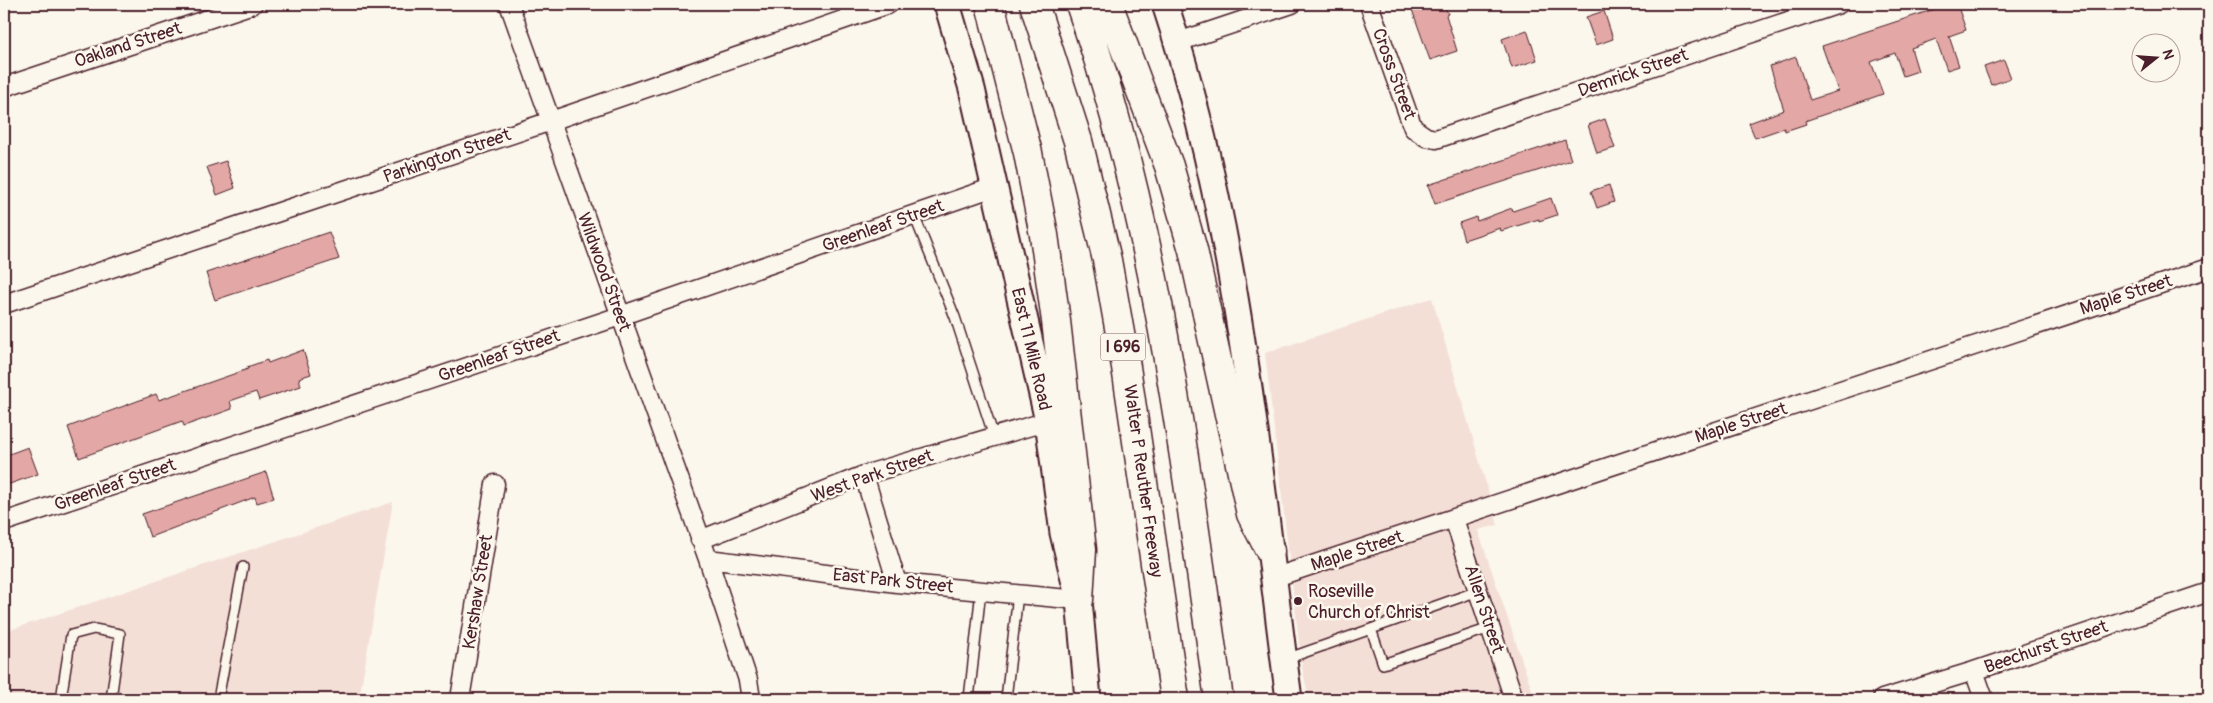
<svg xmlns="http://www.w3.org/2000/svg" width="2213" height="703" font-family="Pangolin,sans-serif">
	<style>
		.built { fill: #f4dfd7 }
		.building { fill: #e3a8a5; stroke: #4a1f2b }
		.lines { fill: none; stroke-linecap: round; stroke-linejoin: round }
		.service-casing { stroke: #4a1f2b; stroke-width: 12 }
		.minor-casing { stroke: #4a1f2b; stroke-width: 21 }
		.secondary-casing { stroke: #4a1f2b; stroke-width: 29 }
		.motorway-casing { stroke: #4a1f2b; stroke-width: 31 }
		.service { stroke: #fbf7ec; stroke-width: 9 }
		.minor { stroke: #fbf7ec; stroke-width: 18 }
		.secondary { stroke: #fbf7ec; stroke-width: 25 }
		.motorway { stroke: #fbf7ec; stroke-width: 28 }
		.poi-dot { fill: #4a1f2b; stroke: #fbf7ec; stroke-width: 2 }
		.labels { text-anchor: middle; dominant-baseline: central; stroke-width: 5; stroke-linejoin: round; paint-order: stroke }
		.shield { fill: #fbf7ec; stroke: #7f6065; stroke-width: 1 }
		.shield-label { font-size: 16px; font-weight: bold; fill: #4a1f2b }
		.street-label { font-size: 18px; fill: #4a1f2b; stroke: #fbf7ec }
		.poi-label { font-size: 18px; fill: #4a1f2b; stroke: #fbf7ec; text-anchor: start }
	</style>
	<rect width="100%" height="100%" fill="#fbf7ec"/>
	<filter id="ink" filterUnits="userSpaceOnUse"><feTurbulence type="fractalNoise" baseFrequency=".02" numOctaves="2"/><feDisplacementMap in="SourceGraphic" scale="10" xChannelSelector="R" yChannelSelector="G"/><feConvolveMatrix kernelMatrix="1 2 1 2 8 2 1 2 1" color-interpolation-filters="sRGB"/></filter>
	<g filter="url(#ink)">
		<path class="built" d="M1432,298L1498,525L1478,530L1535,699H1309L1302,667L1265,353Z
			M393,502L359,699H4V632Z"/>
		<path class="building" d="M1410,4H1444L1448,14L1446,15L1457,51L1430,60Z
			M1950,4H1957L1966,30L1949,36L1959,66L1947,70L1936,39L1911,48L1918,71L1903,76L1895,53L1871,62L1883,94L1805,121L1806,124L1785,131L1784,128L1755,138L1749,123L1784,110L1770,66L1796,57L1810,100L1838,91L1822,46Z
			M1604,11L1613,39L1596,45L1586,17Z
			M1527,30L1537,60L1512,68L1502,39Z
			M2004,60L2011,78L1991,85L1984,67Z
			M1605,119L1615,148L1597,153L1588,125Z
			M1565,140L1571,160L1435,204L1428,185Z
			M226,161L235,188L217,195L207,167Z
			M1609,185L1614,202L1597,208L1591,191Z
			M1551,198L1557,215L1539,221V219L1501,231L1500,228L1464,240L1459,223L1476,217L1477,221L1512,208L1513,211Z
			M329,232L339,259L215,300L206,273Z
			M303,350L311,374L299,378L301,386L259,400L256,392L230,401L232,409L184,426L182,421L79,458L68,427L156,394L159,400L248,369L247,367L267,360L268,363Z
			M28,447L38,474L4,486V456Z
			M266,472L274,498L257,503L255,497L150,537L142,514Z"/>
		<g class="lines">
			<g class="service-casing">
				<path id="service" d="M843,4L848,18
					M914,215L955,317L994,437
					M1478,591L1371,629L1383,664L1490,628
					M1286,659L1371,629
					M61,699L71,635L94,629L120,634L111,699
					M218,699L243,567
					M969,699L981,590
					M1006,699L1018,594"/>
			</g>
			<g class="minor-casing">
				<path id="minor" d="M509,4L708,559L748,680L751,699
					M1369,4L1413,128L1426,137L1436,139L1839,4
					M1178,42L1292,4
					M4,87L253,4
					M4,304L551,121L889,4
					M864,475L897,583
					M1454,519L1514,699
					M4,522L620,316L994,187
					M700,540L864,475L1048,421
					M708,559L897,583L1079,600
					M1273,578L2209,268
					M1974,671L1984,699
					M460,699L495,484
					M1882,699L1974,671L2209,592"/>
			</g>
			<g class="secondary-casing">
				<path id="secondary" d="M947,4L972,89L1048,421L1063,533L1079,600L1088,699
					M1165,4C1239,228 1258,466 1289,699"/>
			</g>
			<g class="motorway-casing">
				<path id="motorway" d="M990,4L1028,153L1044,235L1056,321L1082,550L1079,600
					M1034,4L1078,141L1107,260L1126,367L1175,699
					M1080,4C1158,228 1185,465 1219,699
					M1108,4L1169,166L1193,250L1251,514L1270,551"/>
			</g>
			<use href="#service" class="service"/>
			<use href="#minor" class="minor"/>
			<use href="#secondary" class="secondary"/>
			<use href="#motorway" class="motorway"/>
		</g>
	</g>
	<circle class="poi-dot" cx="1298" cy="601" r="5"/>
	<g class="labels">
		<rect class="shield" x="1100.5" y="333.5" width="45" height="27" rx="4"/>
		<g class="shield-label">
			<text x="1123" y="347">I 696</text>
		</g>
		<g class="street-label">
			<text transform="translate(128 45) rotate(-18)">Oakland Street</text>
			<text transform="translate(1633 73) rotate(-19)">Demrick Street</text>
			<text transform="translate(1394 74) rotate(70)">Cross Street</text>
			<text transform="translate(447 156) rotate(-19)">Parkington Street</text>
			<text transform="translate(883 226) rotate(-19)">Greenleaf Street</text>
			<text transform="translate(604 272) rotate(70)">Wildwood Street</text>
			<text transform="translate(2126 295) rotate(-18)">Maple Street</text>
			<text transform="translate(1031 349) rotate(77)">East 11 Mile Road</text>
			<text transform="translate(499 356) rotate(-19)">Greenleaf Street</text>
			<text transform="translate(1741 423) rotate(-18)">Maple Street</text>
			<text transform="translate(872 476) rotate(-19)">West Park Street</text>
			<text transform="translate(1143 481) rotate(82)">Walter P Reuther Freeway</text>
			<text transform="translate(115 485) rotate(-19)">Greenleaf Street</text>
			<text transform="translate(1357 551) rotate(-18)">Maple Street</text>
			<text transform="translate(893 581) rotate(6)">East Park Street</text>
			<text transform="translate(478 592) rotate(-81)">Kershaw Street</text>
			<text transform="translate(1484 609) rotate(72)">Allen Street</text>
			<text transform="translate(2046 647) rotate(-19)">Beechurst Street</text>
		</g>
		<g class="poi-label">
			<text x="1308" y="591">Roseville<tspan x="1308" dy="21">Church of Christ</tspan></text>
		</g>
	</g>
	<rect width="2213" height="703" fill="none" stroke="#fbf7ec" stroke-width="20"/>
	<rect x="10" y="10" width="2193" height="683" fill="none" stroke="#4a1f2b" stroke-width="2" filter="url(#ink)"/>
	<g transform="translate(2156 58) rotate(73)"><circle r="24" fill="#fbf7ec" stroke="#b4a19f"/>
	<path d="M0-4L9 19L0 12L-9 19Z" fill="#4a1f2b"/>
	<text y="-8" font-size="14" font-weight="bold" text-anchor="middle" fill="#4a1f2b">N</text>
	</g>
</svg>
